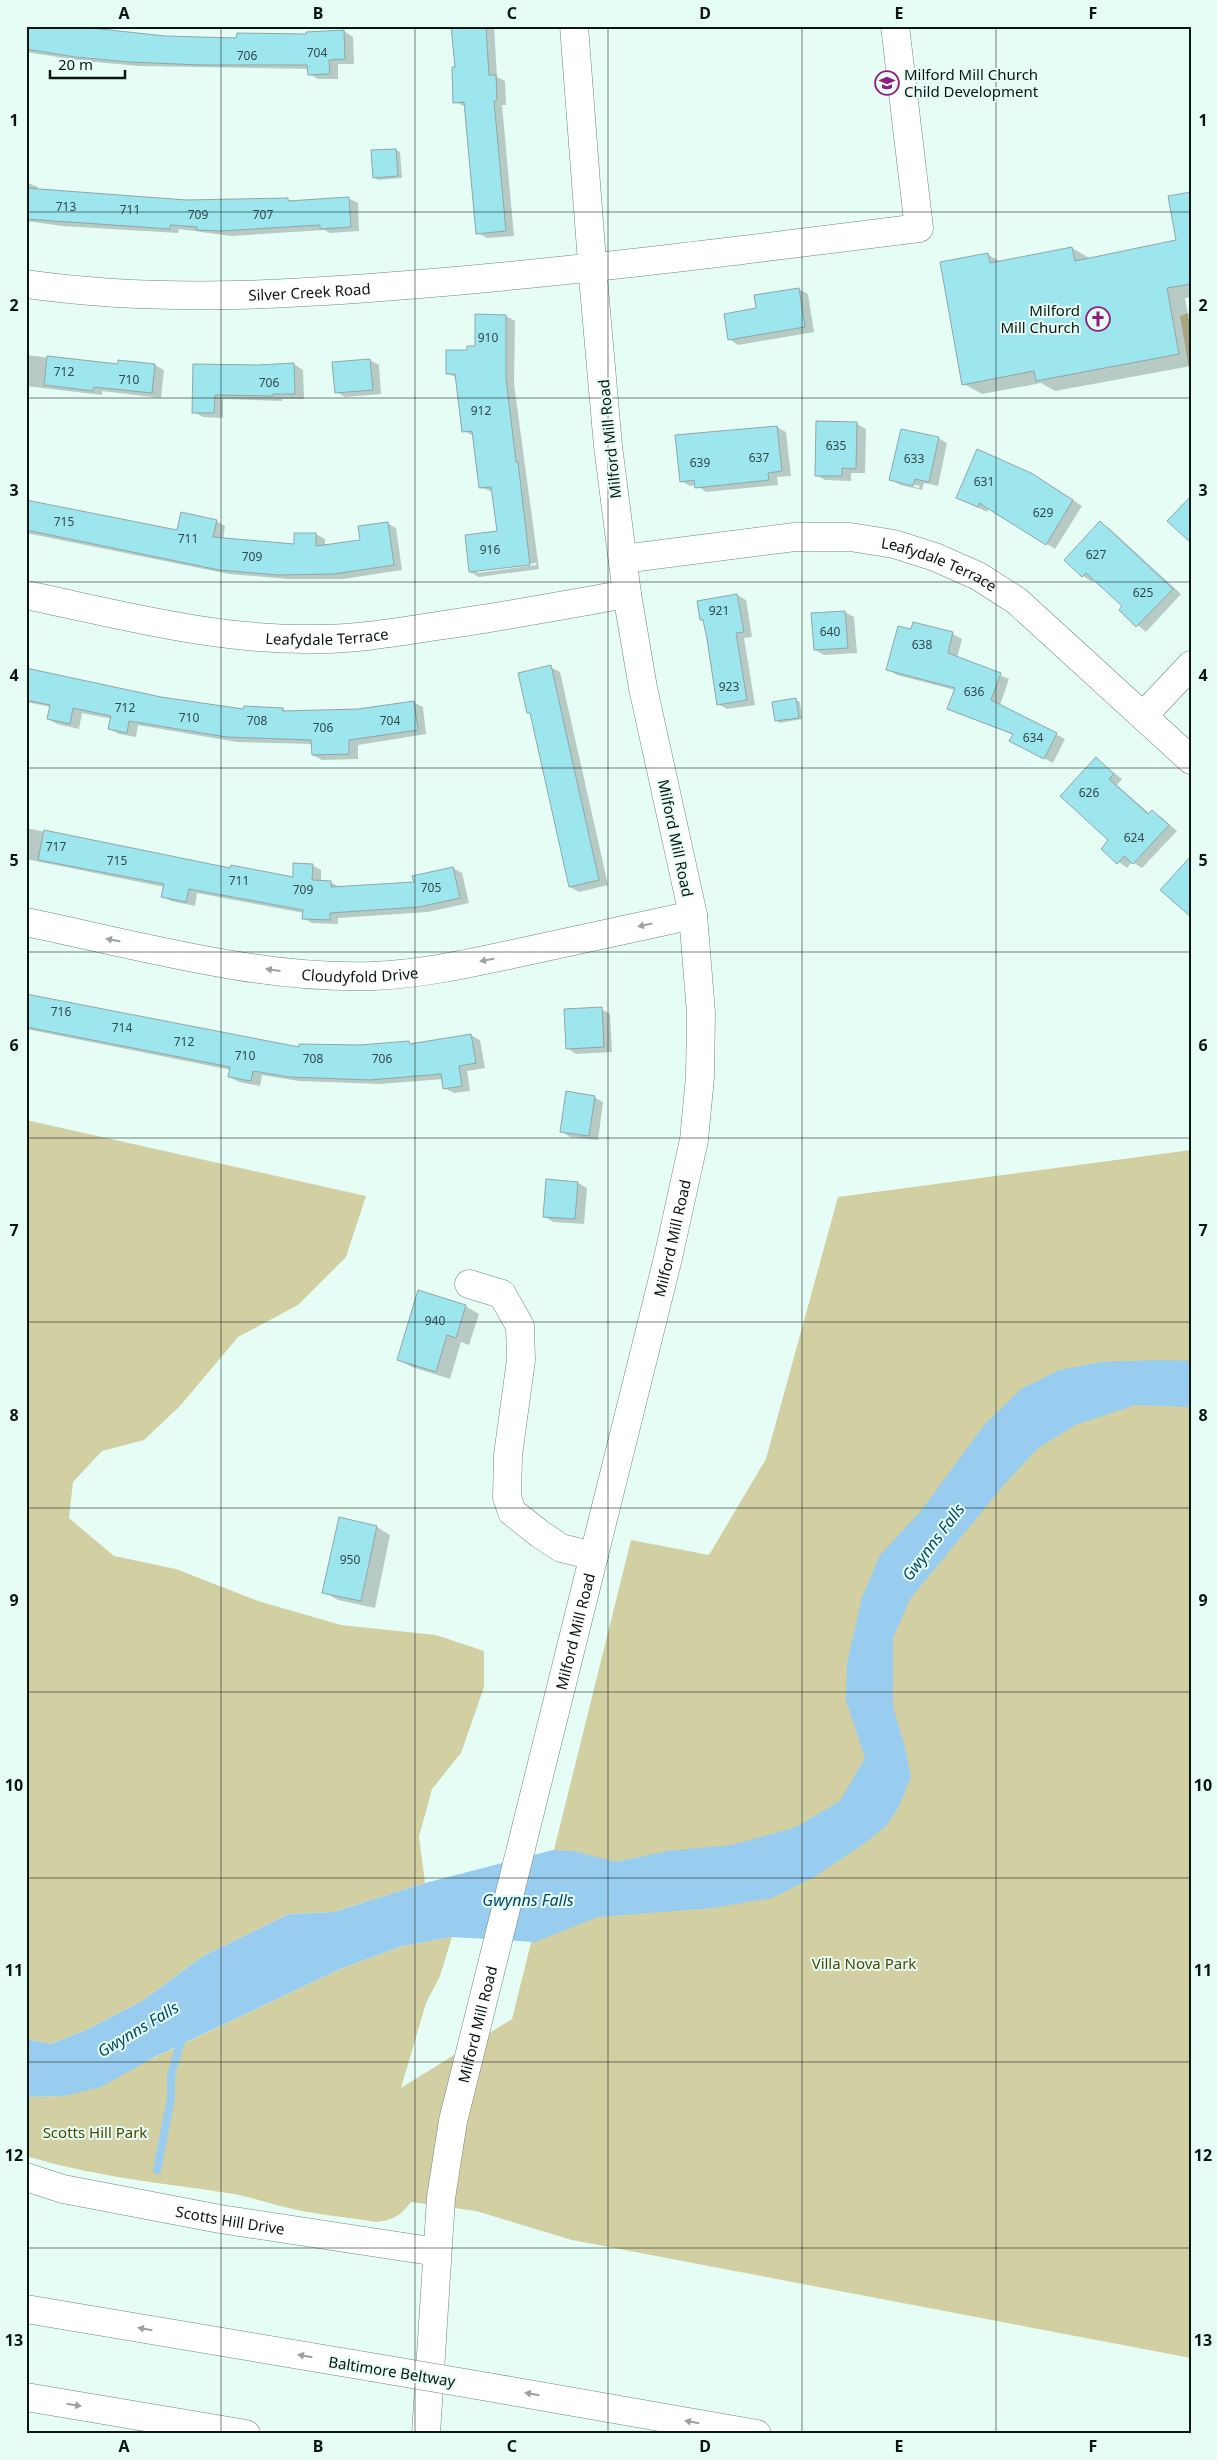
<svg xmlns="http://www.w3.org/2000/svg" width="1217" height="2460" font-family="'Noto Sans',sans-serif">
	<style>
		.green { fill: #d2cfa3 }
		.water { fill: #99cdf0 }
		.shadow { fill: #0003; fill-rule: evenodd }
		.lines { fill: none; stroke-linecap: round; stroke-linejoin: round }
		.stream { stroke: #99cdf0; stroke-width: 8 }
		.building { fill: #9de6ee; stroke: #8fa7aa }
		.minor-casing { stroke: #70857e; stroke-width: 29 }
		.major-casing { stroke: #70857e; stroke-width: 29 }
		.highway-casing { stroke: #70857e; stroke-width: 29 }
		.minor { stroke: #fff; stroke-width: 28 }
		.major { stroke: #fff; stroke-width: 28 }
		.highway { stroke: #fff; stroke-width: 28 }
		.highway-bridge-casing { stroke: #70857e; stroke-width: 29; stroke-linecap: butt }
		.highway-bridge { stroke: #fff; stroke-width: 28 }
		.oneway { fill: #9ea1a0 }
		.grid { fill: none; stroke: #0d1512; stroke-width: 1; stroke-opacity: 0.55 }
		.labels { text-anchor: middle; dominant-baseline: central; stroke-width: 4; stroke-linejoin: round; paint-order: stroke }
		.number-label { font-size: 12px; fill: #314949 }
		.poi-label { font-size: 15px; fill: #0d1512; stroke: #e6fdf5; text-anchor: start }
		.street-label { font-size: 15px; fill: #0d1512; stroke: #e6fdf5 }
		.park-label { font-size: 15px; fill: #4c4701; stroke: #e6fdf5 }
		.water-label { font-size: 16px; font-style: italic; fill: #024768; stroke: #e6fdf5 }
		.neatline { fill: none; stroke: #0d1512; stroke-width: 2 }
		.grid-label { font-size: 16px; text-anchor: middle; font-weight: bold; fill: #0d1512 }
	</style>
	<rect width="100%" height="100%" fill="#e6fdf5"/>
	<path class="green" d="M1191,312V380L1180,316Z
		M26,1120L366,1196L346,1257L298,1305L238,1337L180,1406L144,1440L102,1451L73,1482L69,1518L114,1556L176,1569L258,1601L341,1625L436,1635L484,1651V1687L461,1753L432,1789L419,1837L425,1883L334,1912L289,1914L203,1956L142,2001L88,2029L51,2044L26,2039Z
		M1191,1150V2358L572,2240L476,2211L411,2202C401,2215 394,2220 377,2222C345,2217 311,2214 280,2206C262,2201 246,2196 228,2193C160,2183 92,2176 26,2156V2097L64,2096L139,2065L340,1969L402,1946L452,1937L440,1976L426,2003L401,2088L512,2019L631,1540L709,1555L766,1459L838,1197Z"/>
	<path class="water" d="M1162,1360L1191,1361V1407L1136,1405L1075,1425L1037,1449L1003,1486L910,1599L893,1638V1707L905,1747L911,1777L899,1806L887,1825L865,1843L814,1877L772,1898L712,1908L598,1917L535,1942L452,1937L402,1946L340,1969L155,2057L101,2087L64,2096L26,2097V2039L51,2044L88,2029L142,2001L203,1956L289,1914L334,1912L425,1883L553,1850L574,1851L616,1862L667,1851L732,1845L796,1827L840,1801L865,1758L846,1700L847,1663L862,1597L880,1555L920,1512L985,1424L1021,1389L1059,1370L1101,1362Z"/>
	<path class="shadow" d="M26,26L165,37L238,39L344,31L353,37L354,64H338V79H318L309,74V69L139,66L84,61L26,52Z
		M453,26H494L497,77L505,81L506,105H502L514,236L487,238L477,233L466,107L455,102L456,68Z
		M396,150L400,152L402,178L378,180L374,177Z
		M26,182L38,187L37,191L186,201L287,199L292,202L348,198L358,203L359,231L330,233L324,230L231,236L179,229L178,233L62,226L26,221Z
		M1191,193V297L1185,298L1191,332V366L1055,391L1041,383L982,394L964,384L987,254L1001,262L1072,248L1091,259L1178,241Z
		M799,289L808,294L814,332L738,345L729,339Z
		M476,316H506L515,321L514,384L539,569L479,577L470,572L498,532L493,492L480,487L474,436L464,431L457,378L447,373L468,351L476,347ZM536,563L537,565L477,573V570Z
		M26,355L119,366V361L155,365L164,370L161,398L102,391V395L26,386Z
		M370,360L379,365L381,394L345,397L336,392Z
		M294,364L303,370L304,399H282V401L223,399V418L203,417L194,412L195,365L258,366Z
		M817,423L857,424L866,429L865,473H851V481L825,480L816,475Z
		M777,427L786,432L791,476L777,477L778,485L706,492L696,485L690,486L681,481Z
		M938,438L947,443L938,486L924,483L922,490L900,485L891,479ZM899,481L920,486L919,488L899,483Z
		M1040,479L1082,506L1055,549L989,508L987,512L958,498Z
		M26,501L178,531L216,521L225,526L223,539L295,546L316,534L325,539V546L362,541L387,523L396,528L402,570L343,579H288L229,574L26,533Z
		M1100,523L1109,528L1181,594L1146,632L1120,610L1124,606L1095,579L1092,582L1083,576L1065,560Z
		M737,595L746,600L752,637L744,638L755,705L727,709L718,704L704,621L701,620Z
		M845,612L854,617L857,653L824,655L815,650L812,614Z
		M914,624L953,634L962,639L957,658L1009,679L1000,705L1065,739L1053,763L1020,746L1014,735L948,709L955,690L897,675L888,669Z
		M550,667L560,672L608,885L579,892L570,887L531,714L528,712Z
		M26,669L161,698L245,710V708L283,709L288,712L358,710L413,702L423,707L426,734L358,745V759L322,760L313,755V744L237,742L138,725L136,737L119,734L110,729L112,719L82,713L79,729L57,724L48,719L51,707L26,702Z
		M796,700L800,702L802,719L780,723L776,720Z
		M1096,759L1122,779L1117,785L1150,814L1152,812L1161,817L1177,831L1142,868L1132,862L1127,868L1102,849L1109,840Z
		M26,828L231,870L294,879L312,865L321,870V882H330L339,887L415,883L453,868L462,873L469,903L428,912L338,918V924L312,923L303,918L304,913L197,893L195,906L171,901L162,896L164,887L26,859Z
		M26,996L301,1049L409,1043L412,1045L471,1035L480,1040L485,1068L467,1071L470,1091L454,1093L444,1088L443,1079L380,1084L299,1081L262,1075L260,1086L239,1082L230,1077L231,1070L26,1029Z
		M601,1009L610,1014L612,1052L576,1054L567,1048Z
		M594,1097L603,1102L598,1140L570,1137L561,1131Z
		M578,1183L587,1188L584,1224L553,1222L544,1216Z
		M465,1306L479,1314L469,1345L461,1342L450,1379L412,1367L399,1360Z
		M377,1527L390,1535L375,1608L338,1600L324,1592Z"/>
	<g class="lines">
		<path class="stream" d="M157,2170L171,2098V2075L182,2038"/>
	</g>
	<path class="building" d="M26,26H73L165,36L236,38L237,33L306,34V32L344,30L345,59L329,60L330,74L308,75L307,65H202L129,62L75,57L26,49Z
		M451,26H486L489,75H496L497,100L494,101L506,231L476,234L464,102L453,103L452,67H455Z
		M396,149L398,176L373,178L371,150Z
		M26,188L186,200L288,198V201L349,197L351,227L320,229V225L221,231L197,230V227L170,225V229L26,219Z
		M1191,192V284L1167,288L1179,354L1036,381L1034,371L962,385L940,262L988,253L990,263L1072,247L1075,261L1176,240L1168,196Z
		M799,288L805,327L728,340L724,314L756,308L754,295Z
		M475,314L506,315V378L516,462H518L530,565L469,572L465,535L497,531L491,487L479,488L472,431L462,432L455,374H446V350H467V346H475Z
		M47,356L118,364V360L155,364L152,393L94,387L93,391L44,385Z
		M370,359L373,390L335,393L332,362Z
		M294,363L295,394H273V396L215,395L214,413H192L193,364L258,365Z
		M816,421L857,422L856,469L842,468V476H815Z
		M777,426L782,471L768,473L769,480L695,488L694,480L680,482L675,435Z
		M901,429L939,437L929,482L915,479L913,486L889,480Z
		M977,449L1031,473L1073,500L1046,545L979,503L978,507L956,498Z
		M1191,496V543L1167,521Z
		M26,500L177,530L181,512L217,520L213,537L294,544V533H316V546L360,540L358,526L388,522L394,565L334,574L278,575L219,570L26,530Z
		M1100,521L1173,589L1136,627L1119,610L1122,606L1086,573L1082,577L1064,560Z
		M737,594L744,632L736,633L747,700L717,705L707,639L703,620H700L697,601Z
		M845,611L848,648L814,650L811,613Z
		M913,622L953,632L948,653L1001,673L991,700L1057,733L1044,759L1009,741L1013,734L947,709L955,688L886,670L898,626L911,629Z
		M551,665L599,880L569,887L530,713H527L518,673Z
		M26,668L161,697L243,709L244,706L283,708V711L358,709L414,701L418,730L349,740V754L312,755L311,740L226,737L129,721L127,733L108,729L111,716L73,708L70,724L47,719L50,705L26,700Z
		M796,698L799,718L775,721L772,702Z
		M1096,757L1114,774L1109,779L1148,814L1152,810L1169,825L1133,864L1124,856L1117,864L1101,849L1108,840L1060,796Z
		M44,830L230,868L231,865L293,877V863L313,864L312,880L331,881V887L414,882L412,876L453,867L460,898L419,907L330,913V920L302,919L303,910L189,889L186,902L161,897L164,884L38,860Z
		M1191,856V917L1160,890Z
		M26,994L299,1047V1044L360,1045L409,1041L410,1044L471,1034L476,1063L459,1066L462,1086L443,1089L441,1074L370,1080L289,1077L253,1071L251,1081L228,1077L230,1067L26,1027Z
		M602,1007L604,1047L566,1049L564,1009Z
		M566,1091L595,1096L589,1136L560,1132Z
		M546,1179L578,1182L575,1219L543,1217Z
		M418,1290L466,1305L456,1338L447,1335L436,1372L397,1360Z
		M339,1517L377,1526L361,1601L322,1593Z"/>
	<g class="lines">
		<g class="minor-casing">
			<g id="minor">
				<path id="s1" d="M26,284C166,304 304,294 444,282C603,268 760,248 919,228L895,26"/>
				<path id="s2" d="M623,559L795,537H850L894,544L935,557L978,576L1017,601L1191,760"/>
				<path id="s3" d="M26,595C122,615 219,641 317,639C358,639 397,632 437,626C501,617 564,605 627,594"/>
				<path d="M1144,715L1191,665"/>
				<path id="s4" d="M26,922C137,945 261,980 373,976C425,974 476,962 527,951C582,939 638,927 693,915"/>
				<path d="M469,1284L502,1294L520,1326L521,1360L508,1455L507,1497L512,1512L540,1534L561,1548L594,1556"/>
				<path id="s5" d="M26,2177L63,2189L220,2219L437,2252"/>
			</g>
		</g>
		<g class="major-casing">
			<g id="major">
				<path id="s6" d="M426,2434L441,2198L453,2121L668,1258L694,1140L700,1077L701,1013L693,915L643,688L627,594L608,446L594,288L574,26"/>
			</g>
		</g>
		<g class="highway-casing">
			<path id="highway" d="M26,2309L371,2367
				M488,2387L757,2434
				M26,2397L246,2434"/>
		</g>
		<use href="#minor" class="minor"/>
		<use href="#major" class="major"/>
		<use href="#highway" class="highway"/>
		<g class="highway-bridge-casing">
			<path id="highway-bridge" d="M371,2367L488,2387"/>
		</g>
		<use href="#highway-bridge" class="highway-bridge"/>
	</g>
	<defs><path id="oneway-solid" d="M-6-.8H1V-3.2L6.5 0L1 3.2V.8H-6Z" transform="scale(1.25)"/></defs>
	<g class="oneway">
		<use href="#oneway-solid" transform="translate(645 925) rotate(168)"/>
		<use href="#oneway-solid" transform="translate(113 940) rotate(-169)"/>
		<use href="#oneway-solid" transform="translate(487 960) rotate(169)"/>
		<use href="#oneway-solid" transform="translate(273 970) rotate(-172)"/>
		<use href="#oneway-solid" transform="translate(145 2329) rotate(-170)"/>
		<use href="#oneway-solid" transform="translate(305 2356) rotate(-170)"/>
		<use href="#oneway-solid" transform="translate(532 2394) rotate(-170)"/>
		<use href="#oneway-solid" transform="translate(74 2405) rotate(9)"/>
		<use href="#oneway-solid" transform="translate(692 2422) rotate(-170)"/>
	</g>
	<path class="grid" d="M221,26V2434M415,26V2434M608,26V2434M802,26V2434M996,26V2434M26,212H1191M26,398H1191M26,582H1191M26,768H1191M26,952H1191M26,1138H1191M26,1322H1191M26,1508H1191M26,1692H1191M26,1878H1191M26,2062H1191M26,2248H1191"/>
	<defs>
		<g id="school-ring" transform="scale(1.25)"><circle r="9.5" fill="#e6fdf5" stroke="#931d7b" stroke-width="1.5"/><path d="M0-5L7-2L0 1L-7-2ZM-4 1L0 2.5L4 1V4Q0 6-4 4Z" fill="#931d7b"/></g>
		<g id="church-ring" transform="scale(1.25)"><circle r="9.5" fill="#e6fdf5" stroke="#931d7b" stroke-width="1.5"/><path d="M-1.2-6h2.4v3.5h3.3v2.4h-3.3V6h-2.4V-.1h-3.3v-2.4h3.3Z" fill="#931d7b"/></g>
	</defs>
	<g fill-rule="evenodd">
		<use href="#school-ring" x="887" y="83"/>
		<use href="#church-ring" x="1098" y="319"/>
	</g>
	<g class="labels">
		<g class="number-label">
			<text x="317" y="52">704</text>
			<text x="247" y="55">706</text>
			<text x="66" y="206">713</text>
			<text x="130" y="209">711</text>
			<text x="198" y="214">709</text>
			<text x="263" y="214">707</text>
			<text x="488" y="337">910</text>
			<text x="64" y="371">712</text>
			<text x="129" y="379">710</text>
			<text x="269" y="382">706</text>
			<text x="481" y="410">912</text>
			<text x="836" y="445">635</text>
			<text x="759" y="457">637</text>
			<text x="914" y="458">633</text>
			<text x="700" y="462">639</text>
			<text x="984" y="481">631</text>
			<text x="1043" y="512">629</text>
			<text x="64" y="521">715</text>
			<text x="188" y="538">711</text>
			<text x="490" y="549">916</text>
			<text x="1096" y="554">627</text>
			<text x="252" y="556">709</text>
			<text x="1143" y="592">625</text>
			<text x="719" y="610">921</text>
			<text x="830" y="631">640</text>
			<text x="922" y="644">638</text>
			<text x="729" y="686">923</text>
			<text x="974" y="691">636</text>
			<text x="125" y="707">712</text>
			<text x="189" y="717">710</text>
			<text x="257" y="720">708</text>
			<text x="390" y="720">704</text>
			<text x="323" y="727">706</text>
			<text x="1033" y="737">634</text>
			<text x="1089" y="792">626</text>
			<text x="1134" y="837">624</text>
			<text x="56" y="846">717</text>
			<text x="117" y="860">715</text>
			<text x="239" y="880">711</text>
			<text x="431" y="887">705</text>
			<text x="303" y="889">709</text>
			<text x="61" y="1011">716</text>
			<text x="122" y="1027">714</text>
			<text x="184" y="1041">712</text>
			<text x="245" y="1055">710</text>
			<text x="313" y="1058">708</text>
			<text x="382" y="1058">706</text>
			<text x="435" y="1320">940</text>
			<text x="350" y="1559">950</text>
		</g>
		<g class="poi-label">
			<text x="904" y="74">Milford Mill Church<tspan x="904" dy="17">Child Development</tspan></text>
			<text x="1080" y="310" text-anchor="end">Milford<tspan x="1080" dy="17">Mill Church</tspan></text>
		</g>
		<g class="street-label">
			<text stroke="none"><textPath href="#s1" startOffset="284">Silver Creek Road</textPath></text>
			<text transform="translate(609 439) rotate(-96)">Milford Mill Road</text>
			<text stroke="none"><textPath href="#s2" startOffset="322">Leafydale Terrace</textPath></text>
			<text stroke="none"><textPath href="#s3" startOffset="305">Leafydale Terrace</textPath></text>
			<text transform="translate(676 838) rotate(78)">Milford Mill Road</text>
			<text stroke="none"><textPath href="#s4" startOffset="339">Cloudyfold Drive</textPath></text>
			<text stroke="none"><textPath href="#s6" startOffset="1224">Milford Mill Road</textPath></text>
			<text stroke="none"><textPath href="#s6" startOffset="819">Milford Mill Road</textPath></text>
			<text stroke="none"><textPath href="#s6" startOffset="414">Milford Mill Road</textPath></text>
			<text stroke="none"><textPath href="#s5" startOffset="209">Scotts Hill Drive</textPath></text>
			<text transform="translate(392 2371) rotate(9)">Baltimore Beltway</text>
		</g>
		<g class="park-label">
			<text x="864" y="1963">Villa Nova Park</text>
			<text x="95" y="2132">Scotts Hill Park</text>
		</g>
		<g class="water-label">
			<text transform="translate(933 1542) rotate(-53)">Gwynns Falls</text>
			<text x="528" y="1900">Gwynns Falls</text>
			<text transform="translate(138 2029) rotate(-31)">Gwynns Falls</text>
		</g>
	</g>
	<rect width="1217" height="2460" fill="none" stroke="#e6fdf5" stroke-width="55"/>
	<path d="M50 70v8h75v-8" fill="none" stroke="#0d1512" stroke-width="2.5"/>
	<text x="58" y="70" font-size="15" fill="#0d1512" stroke="#e6fdf5" stroke-width="4" paint-order="stroke">20 m</text>
	<rect x="28" y="28" width="1162" height="2404" class="neatline"/>
	<g class="grid-label">
		<text x="124" y="19">A</text>
		<text x="318" y="19">B</text>
		<text x="512" y="19">C</text>
		<text x="705" y="19">D</text>
		<text x="899" y="19">E</text>
		<text x="1093" y="19">F</text>
		<text x="14" y="126">1</text>
		<text x="1203" y="126">1</text>
		<text x="14" y="311">2</text>
		<text x="1203" y="311">2</text>
		<text x="14" y="496">3</text>
		<text x="1203" y="496">3</text>
		<text x="14" y="681">4</text>
		<text x="1203" y="681">4</text>
		<text x="14" y="866">5</text>
		<text x="1203" y="866">5</text>
		<text x="14" y="1051">6</text>
		<text x="1203" y="1051">6</text>
		<text x="14" y="1236">7</text>
		<text x="1203" y="1236">7</text>
		<text x="14" y="1421">8</text>
		<text x="1203" y="1421">8</text>
		<text x="14" y="1606">9</text>
		<text x="1203" y="1606">9</text>
		<text x="14" y="1791">10</text>
		<text x="1203" y="1791">10</text>
		<text x="14" y="1976">11</text>
		<text x="1203" y="1976">11</text>
		<text x="14" y="2161">12</text>
		<text x="1203" y="2161">12</text>
		<text x="14" y="2346">13</text>
		<text x="1203" y="2346">13</text>
		<text x="124" y="2452">A</text>
		<text x="318" y="2452">B</text>
		<text x="512" y="2452">C</text>
		<text x="705" y="2452">D</text>
		<text x="899" y="2452">E</text>
		<text x="1093" y="2452">F</text>
	</g>
</svg>
